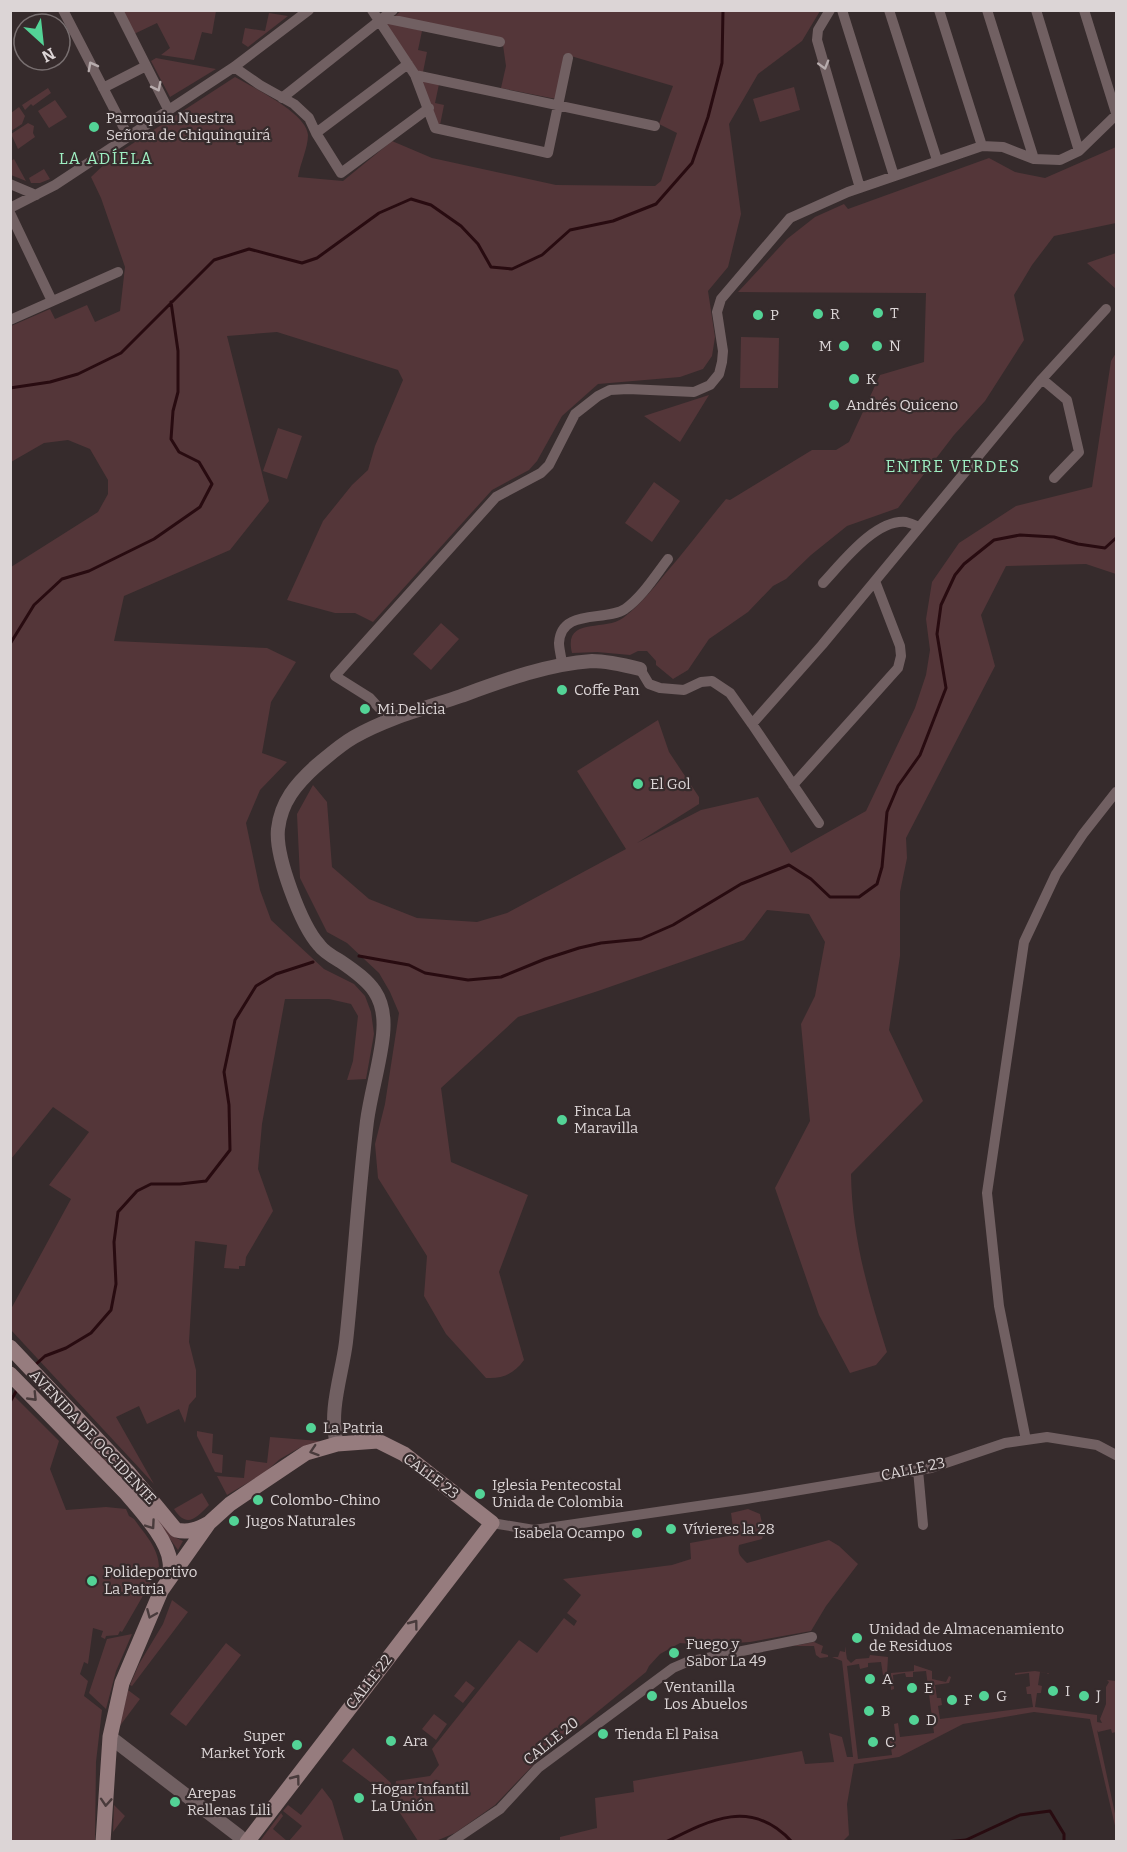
<svg xmlns="http://www.w3.org/2000/svg" width="1127" height="1852" font-family="Bitter,serif">
	<style>
		.green { fill: #543639 }
		.lines { fill: none; stroke-linecap: round; stroke-linejoin: round }
		.stream { stroke: #280b10; stroke-width: 3 }
		.minor { stroke: #716062; stroke-width: 10 }
		.tertiary { stroke: #716062; stroke-width: 14 }
		.secondary { stroke: #967c7e; stroke-width: 15 }
		.oneway { stroke: #b7acad }
		.oneway2 { stroke: #493b3c }
		.poi-dot { fill: #53d396; stroke: #362b2c; stroke-width: 2 }
		.labels { text-anchor: middle; dominant-baseline: central; stroke-width: 4.5; stroke-linejoin: round; paint-order: stroke }
		.poi-label { font-size: 15px; fill: #dcd5d6; stroke: #362b2c; text-anchor: start }
		.street-label { font-size: 15px; fill: #dcd5d6; stroke: #362b2c }
		.neighbourhood-label { font-size: 16px; letter-spacing: 1.5px; fill: #9ff0c3; stroke: #362b2c }
	</style>
	<rect width="100%" height="100%" fill="#362b2c"/>
	<path class="green" d="M402,10L820,11L802,41L758,74L729,124L741,214L728,267L708,291L715,337L712,356L703,369L680,377L598,384L562,416L537,461L529,470L492,490L373,622L355,613H335L287,600L323,521L352,485L368,470L375,446L403,380L398,370L277,332L227,336L269,501L230,550L124,596L114,641L267,648L296,662L271,702L262,753L287,762L260,790L246,823L260,890L271,920L324,969L354,984L365,996L371,1012L374,1034L366,1079L347,1080L353,1061L358,1016L351,1004L329,999H285L262,1124L258,1169L273,1211L246,1257L245,1266H239V1269L224,1268L227,1245L195,1241L189,1342L196,1370V1397L189,1405L185,1423L179,1409L147,1424L139,1406L116,1417L154,1484L11,1330V1309L71,1199L49,1185L89,1132L53,1107L11,1159V567L98,512L108,494V480L90,449L68,440L44,443L11,462V326L50,309L55,319L87,305L95,322L120,311L125,267L101,198L91,177L112,157L235,77C252,87 307,113 308,135C308,148 300,164 298,177L343,181L392,141L432,158L556,185L655,186L661,181L677,133L659,124L673,86L564,54L556,99L501,88L506,66L502,38L395,16Z
		M122,11H216L212,34L202,32L194,60L161,55L170,48L157,23L134,34Z
		M269,13L288,16L248,47L242,43L245,28L265,31Z
		M393,23L422,31L418,50L427,52L423,72L416,71L386,24Z
		M156,58L216,69L170,97L151,61Z
		M421,80L439,84L435,103L444,105L440,125L438,124Z
		M794,87L800,110L760,122L753,99Z
		M48,88L51,93L33,106L31,104L25,110L22,105Z
		M55,100L67,117L49,128L38,111Z
		M19,107L25,116L22,124L11,131V113Z
		M28,123L34,126L33,133L35,137L18,149L11,134Z
		M1116,147V223L1054,236L1032,265L1014,295L1024,340L985,401L954,435L898,508L847,526L811,555L786,579L773,586L748,612L709,639L688,670L673,679L656,665V661L647,651H638L630,655L597,652L572,653C563,616 604,632 623,618C639,606 652,590 665,574C686,550 705,524 726,499L730,500L812,450H836L849,442L880,375L924,362L926,293L738,292L787,239L815,217L844,204L848,209L989,158L1015,172L1045,178Z
		M14,159L26,181L11,175V161Z
		M44,169L50,179L40,183H31L29,178Z
		M1116,253V289L1087,263Z
		M741,337L779,338L778,388H740Z
		M1116,353V574L1086,564L1006,566L981,615L995,666L906,838L907,858L900,892V956L889,1030L923,1101L851,1174C852,1238 868,1291 887,1352L876,1365L850,1373L819,1315L775,1188L810,1121L801,1024L815,996L825,942L809,914L767,910L744,940L598,991L518,1017L441,1088L451,1162L528,1195L499,1272L524,1360C514,1374 502,1379 486,1378L446,1334L424,1296L427,1256L378,1178L375,1144L385,1104L399,1013L390,992L379,973L347,943L327,932L300,878L297,814L313,785L327,802L332,867L369,899L417,918L477,922L507,913L626,849L577,771L658,720L669,752L699,797V804L637,843L701,810L758,797L791,853L866,811L915,708L926,675L930,650L926,619L932,582L959,543L1016,506L1092,487L1111,361Z
		M709,395L680,442L644,416Z
		M278,428L302,436L287,479L263,471Z
		M654,482L680,501L652,542L625,523Z
		M441,623L459,639L431,670L413,654Z
		M10,1392L59,1441L50,1469L66,1510L106,1507L126,1509L129,1516L134,1519C146,1536 160,1549 159,1571L155,1575L122,1632L120,1631L118,1635L106,1636L105,1639L101,1637L103,1631L93,1628L88,1664L84,1662L80,1674L88,1681L84,1696L102,1710L96,1762L95,1841H11Z
		M75,1430L133,1486L172,1536L183,1541L178,1550L142,1500L74,1431Z
		M197,1431L213,1434L212,1453L223,1455L222,1473L215,1472L197,1436Z
		M270,1437L319,1441L318,1443L301,1447L280,1459L263,1474L227,1495L217,1476L244,1478L246,1460L267,1463Z
		M202,1493L209,1505C196,1518 187,1529 174,1509Z
		M748,1509L760,1514L764,1532L762,1539L739,1545C737,1554 741,1557 747,1563L829,1540L839,1546L858,1564L826,1606L811,1631L750,1642L703,1645L680,1643L660,1654L649,1666L646,1672L535,1763L495,1805L455,1833L436,1841H418L393,1802L396,1781L430,1776L439,1765L432,1749L519,1640L537,1653L564,1618L574,1626L577,1621L567,1613L581,1595L563,1579L672,1565L691,1559L690,1543L734,1535L731,1513Z
		M172,1600L188,1612L132,1686L130,1685L139,1664L163,1624Z
		M132,1634L116,1671L106,1709L89,1693L107,1639Z
		M814,1642L823,1646L821,1653L828,1655V1657L820,1658L816,1655L814,1646H793Z
		M226,1643L241,1655L186,1726L170,1714Z
		M845,1646L847,1659L851,1663L856,1659L869,1658L870,1655L888,1657L887,1674L883,1675L881,1662L868,1663V1667L860,1669L859,1664L847,1666L858,1759L892,1755L890,1741L896,1740L894,1724L898,1723L900,1737L934,1733L926,1671L913,1672V1677H906L905,1673L893,1675L894,1689L891,1690V1673L914,1671V1665L932,1671V1679L946,1682L949,1676L951,1677L949,1683L935,1685L937,1698H941L942,1705L938,1706L940,1719L1033,1707L1031,1694H1027L1026,1687L1030,1686L1029,1673L1015,1675V1673L1035,1671L1053,1674L1040,1672L1038,1685L1042,1686L1041,1693H1037L1035,1707L1097,1715V1722L1102,1723L1100,1719L1106,1704V1687L1109,1682L1107,1680L1116,1681V1732L1112,1733L1111,1729L1098,1732L1097,1730L1116,1818V1830L1090,1719L1034,1712L963,1724L899,1757L854,1764L847,1804L849,1835L843,1841H560V1837L597,1828L595,1798L634,1792L633,1781L802,1751L805,1764L834,1762L829,1733L842,1737L847,1757H853L842,1661L832,1657H838L840,1651L845,1652Z
		M466,1681L475,1688L463,1703L454,1696Z
		M128,1690L140,1699L119,1727Z
		M434,1714L447,1724L436,1740L422,1729Z
		M353,1748L391,1783L389,1796L342,1761Z
		M322,1788L332,1801L344,1841H289L302,1826L283,1811L288,1805L301,1815Z
		M114,1805L125,1816L113,1832Z
		M281,1813L283,1816L273,1829L287,1841H260Z"/>
	<g class="lines">
		<path class="stream" d="M10,388L50,382L78,374L121,353L214,260L249,249L302,263L317,258L379,213L411,199L431,205L461,226L478,244L491,267L512,269L542,255L570,230L613,221L656,204L692,163L708,117L722,63L723,10
			M10,644L34,605L62,579L89,571L154,539L200,507L212,484L199,462L179,452L171,439L173,411L178,392V351L171,302
			M359,956L409,965L425,973L468,980L501,977L545,959L579,948L601,943L641,939L673,925L741,884L789,865L811,879L830,897H859L877,884L882,867L887,812L898,786L920,755L946,688L937,634L941,605L955,575L964,564L994,540L1020,535L1054,537L1078,544L1105,548L1116,538
			M34,1366L45,1356L66,1348L91,1333L111,1310L116,1284L114,1242L118,1212L137,1191L151,1184H180L206,1181L230,1150L229,1105L224,1072L235,1020L256,986L276,974L313,962
			M10,1402L18,1388
			M666,1842C711,1819 752,1798 792,1842
			M945,1842L966,1840L1020,1815L1050,1811L1064,1834V1842"/>
		<path class="minor" d="M63,10L128,136
			M118,10L168,109
			M372,10L415,75L435,128L548,153L568,58
			M830,10L818,30L817,40L860,188
			M842,10L894,176
			M889,10L937,160
			M939,10L982,146
			M987,10L1034,159
			M1036,10L1079,151
			M1084,10L1116,113
			M384,18L500,42
			M234,67L260,85L294,104L309,118L316,133L341,173L429,108
			M415,75L655,126
			M103,88L146,66
			M282,98L393,10
			M316,133L408,64
			M10,184L36,195
			M10,208L55,185L234,67L309,10
			M10,213L52,301
			M10,320L118,272
			M1042,379L1067,400L1079,452L1054,478
			M823,583C842,563 875,519 906,522C910,523 915,525 919,527
			M562,666C562,658 559,650 559,643C561,608 605,622 625,609C642,597 655,576 668,559
			M640,669L649,684L660,688L684,690L701,682L712,681L730,693L752,724L822,645L1042,379L1106,309
			M391,721L370,698L335,676L496,497L541,473L549,465L575,414L598,396L610,390L628,389L694,392L710,385L719,374L722,362L723,351L717,312L721,299L790,218L848,192L982,146L1003,147L1034,159L1060,160L1079,151L1116,115
			M752,724L819,823
			M793,785L898,668L901,656L900,646L875,581
			M1026,1440L999,1306L987,1193L1024,942L1056,874L1083,834L1116,792
			M918,1470L923,1525
			M492,1523L534,1530L746,1499L931,1468L1005,1443L1047,1437L1097,1445L1116,1455
			M451,1842L500,1809L538,1768L673,1668L687,1662L812,1637"/>
		<path class="tertiary" d="M337,1444C328,1411 342,1375 346,1342C354,1269 358,1194 367,1121C371,1092 380,1064 383,1035C387,996 371,982 340,961C333,957 324,952 319,945C301,925 275,856 278,829C281,802 296,784 316,766C328,756 340,745 354,737C387,718 426,708 461,696C502,681 547,664 592,661C608,661 624,665 640,669
			M110,1737L239,1836L242,1842"/>
		<path class="secondary" d="M10,1347L129,1473L176,1530C189,1533 198,1529 209,1523
			M10,1374L126,1493C140,1510 168,1539 170,1562C171,1567 170,1572 169,1577
			M103,1842L110,1737L122,1683L161,1591L209,1523L230,1504L306,1453L337,1444L378,1441L404,1454L492,1523L247,1842"/>
	</g>
	<defs><path id="oneway-chevron" d="M-2-3.5L2.5 0L-2 3.5" fill="none" stroke-width="1.6" stroke-linecap="round" stroke-linejoin="round" transform="scale(1.5)"/></defs>
	<g class="oneway">
		<use href="#oneway-chevron" transform="translate(824 65) rotate(74)"/>
		<use href="#oneway-chevron" transform="translate(92 66) rotate(-118)"/>
		<use href="#oneway-chevron" transform="translate(157 87) rotate(63)"/>
	</g>
	<g class="oneway2">
		<use href="#oneway-chevron" transform="translate(33 1397) rotate(46)"/>
		<use href="#oneway-chevron" transform="translate(314 1451) rotate(162)"/>
		<use href="#oneway-chevron" transform="translate(151 1525) rotate(55)"/>
		<use href="#oneway-chevron" transform="translate(151 1614) rotate(113)"/>
		<use href="#oneway-chevron" transform="translate(414 1624) rotate(-53)"/>
		<use href="#oneway-chevron" transform="translate(296 1779) rotate(-53)"/>
		<use href="#oneway-chevron" transform="translate(106 1802) rotate(94)"/>
	</g>
	<g class="poi-dot">
		<circle cx="94" cy="127" r="6"/>
		<circle cx="878" cy="313" r="6"/>
		<circle cx="818" cy="314" r="6"/>
		<circle cx="758" cy="315" r="6"/>
		<circle cx="844" cy="346" r="6"/>
		<circle cx="877" cy="346" r="6"/>
		<circle cx="854" cy="379" r="6"/>
		<circle cx="834" cy="405" r="6"/>
		<circle cx="562" cy="690" r="6"/>
		<circle cx="365" cy="709" r="6"/>
		<circle cx="638" cy="784" r="6"/>
		<circle cx="562" cy="1120" r="6"/>
		<circle cx="311" cy="1428" r="6"/>
		<circle cx="480" cy="1494" r="6"/>
		<circle cx="258" cy="1500" r="6"/>
		<circle cx="234" cy="1521" r="6"/>
		<circle cx="671" cy="1529" r="6"/>
		<circle cx="637" cy="1533" r="6"/>
		<circle cx="92" cy="1581" r="6"/>
		<circle cx="857" cy="1638" r="6"/>
		<circle cx="674" cy="1653" r="6"/>
		<circle cx="870" cy="1679" r="6"/>
		<circle cx="912" cy="1688" r="6"/>
		<circle cx="1053" cy="1691" r="6"/>
		<circle cx="652" cy="1696" r="6"/>
		<circle cx="984" cy="1696" r="6"/>
		<circle cx="1084" cy="1696" r="6"/>
		<circle cx="952" cy="1700" r="6"/>
		<circle cx="869" cy="1711" r="6"/>
		<circle cx="914" cy="1720" r="6"/>
		<circle cx="603" cy="1734" r="6"/>
		<circle cx="391" cy="1741" r="6"/>
		<circle cx="873" cy="1742" r="6"/>
		<circle cx="297" cy="1745" r="6"/>
		<circle cx="359" cy="1798" r="6"/>
		<circle cx="175" cy="1802" r="6"/>
	</g>
	<g class="labels">
		<g class="poi-label">
			<text x="106" y="118">Parroquia Nuestra<tspan x="106" dy="17">Señora de Chiquinquirá</tspan></text>
			<text x="890" y="313">T</text>
			<text x="830" y="314">R</text>
			<text x="770" y="315">P</text>
			<text x="832" y="346" text-anchor="end">M</text>
			<text x="889" y="346">N</text>
			<text x="866" y="379">K</text>
			<text x="846" y="405">Andrés Quiceno</text>
			<text x="574" y="690">Coffe Pan</text>
			<text x="377" y="709">Mi Delicia</text>
			<text x="650" y="784">El Gol</text>
			<text x="574" y="1111">Finca La<tspan x="574" dy="17">Maravilla</tspan></text>
			<text x="323" y="1428">La Patria</text>
			<text x="492" y="1485">Iglesia Pentecostal<tspan x="492" dy="17">Unida de Colombia</tspan></text>
			<text x="270" y="1500">Colombo-Chino</text>
			<text x="246" y="1521">Jugos Naturales</text>
			<text x="683" y="1529">Vívieres la 28</text>
			<text x="625" y="1533" text-anchor="end">Isabela Ocampo</text>
			<text x="104" y="1572">Polideportivo<tspan x="104" dy="17">La Patria</tspan></text>
			<text x="869" y="1629">Unidad de Almacenamiento<tspan x="869" dy="17">de Residuos</tspan></text>
			<text x="686" y="1644">Fuego y<tspan x="686" dy="17">Sabor La 49</tspan></text>
			<text x="882" y="1679">A</text>
			<text x="664" y="1687">Ventanilla<tspan x="664" dy="17">Los Abuelos</tspan></text>
			<text x="924" y="1688">E</text>
			<text x="1065" y="1691">I</text>
			<text x="996" y="1696">G</text>
			<text x="1096" y="1696">J</text>
			<text x="964" y="1700">F</text>
			<text x="881" y="1711">B</text>
			<text x="926" y="1720">D</text>
			<text x="615" y="1734">Tienda El Paisa</text>
			<text x="285" y="1736" text-anchor="end">Super<tspan x="285" dy="17">Market York</tspan></text>
			<text x="403" y="1741">Ara</text>
			<text x="885" y="1742">C</text>
			<text x="371" y="1789">Hogar Infantil<tspan x="371" dy="17">La Unión</tspan></text>
			<text x="187" y="1793">Arepas<tspan x="187" dy="17">Rellenas Lili</tspan></text>
		</g>
		<g class="street-label">
			<text transform="translate(93 1437) rotate(47)">AVENIDA DE OCCIDENTE</text>
			<text transform="translate(913 1469) rotate(-12)">CALLE 23</text>
			<text transform="translate(431 1476) rotate(37)">CALLE 23</text>
			<text transform="translate(369 1682) rotate(-52)">CALLE 22</text>
			<text transform="translate(551 1741) rotate(-39)">CALLE 20</text>
		</g>
		<g class="neighbourhood-label">
			<text x="106" y="158">LA ADÍELA</text>
			<text x="953" y="466">ENTRE VERDES</text>
		</g>
	</g>
	<rect width="1127" height="1852" fill="none" stroke="#dcd5d6" stroke-width="24"/>
	<g transform="translate(42 42) rotate(153)"><circle r="28" fill="#362b2c" stroke="#786f70" stroke-width="1.5"/>
	<path d="M0-4.5L10 22L0 15L-10 22Z" fill="#53d396"/>
	<text y="-9" font-size="16" font-weight="bold" text-anchor="middle" fill="#dcd5d6">N</text>
	</g>
</svg>
